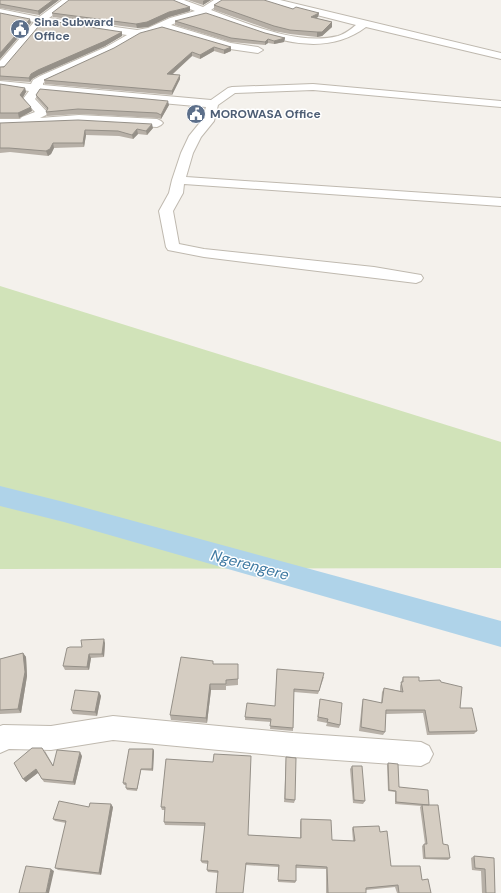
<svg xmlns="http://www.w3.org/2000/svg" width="501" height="893" font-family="'DM Sans',sans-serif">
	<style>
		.green { fill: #d1e3b9 }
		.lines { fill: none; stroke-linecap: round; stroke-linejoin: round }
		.river { fill: #afd3e9; fill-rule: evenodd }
		.minor-casing { stroke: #bfb9af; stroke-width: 2 }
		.minor { fill: #fff; fill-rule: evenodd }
		.wall { fill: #b7b0a7 }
		.shaded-wall { fill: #959088 }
		.building { fill: #d5cdc2; stroke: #959088 }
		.labels { text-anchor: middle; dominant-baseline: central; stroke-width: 3; stroke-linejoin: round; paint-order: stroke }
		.far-service-label { font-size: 12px; font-weight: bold; fill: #4e5e75; stroke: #fff; text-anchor: start }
		.water-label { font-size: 15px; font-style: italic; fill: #3c78a1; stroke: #fff }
	</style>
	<rect width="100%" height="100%" fill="#f4f1ec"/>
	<path class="green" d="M0,286L501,442V568L0,569Z"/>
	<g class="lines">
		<path class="river" d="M0,486L64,502L501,621V647L64,522L0,506Z"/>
		<g class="minor-casing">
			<path id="minor" d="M62,0H73L49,18L137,30L148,28L170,18L195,11L172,2L170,0H184L203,7L214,0H225L211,10C248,24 298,46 338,36C345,34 351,29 356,25L266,2L264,0H280L501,53V59L366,27C325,58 275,40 231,24C223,21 214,16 206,15C204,14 174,23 171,25L231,43L258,47L263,50L258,53L230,49L162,29L140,35L114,51L43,83V85L211,100L228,88L232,87L313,84L501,101V107L313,90L235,93L218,105L214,121L201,137L193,153L186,177L501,198V206L184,184L183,193L173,211L179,244L204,249L374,267L421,275L423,278L421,281L416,283L204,257L168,250L166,247L159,211L169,193L172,180L181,153L189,136L202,120L206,107L40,92L35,99L48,113L46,115L40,118L79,115L157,119L161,121L163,123L161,125L157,127L79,123L0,127V119H20L22,117L35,112L23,99L29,91L0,87V81L31,84L33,80L40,76L106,47L127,35L44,23L4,70L0,71V61L34,22L0,15V9L39,17Z
				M113,716L293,733L421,742L429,746L433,754L429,762L421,766L293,757L113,740L51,750L9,749L0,753V726L3,725L51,726Z"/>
		</g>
		<use href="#minor" class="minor"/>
	</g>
	<path class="wall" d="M0,0H59L39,15L0,8Z
		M188,0H211L203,5Z
		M214,5L293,9L319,13L318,17L316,18L332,22V27L322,36L317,37L290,34L274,31L214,10Z
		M190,11L169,17L148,27L137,28L53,17L52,13Z
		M175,21L265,33L285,38L284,42L274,44L268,43L265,45L231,42L175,25Z
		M162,27L231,51L224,54L214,51L200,59L192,56L172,75L180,79L172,95L45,84L44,80Z
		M122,36L105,46L39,75L32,79L30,82L0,80V67Z
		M0,84L25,88L26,92L23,97L32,111L19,118H0Z
		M36,95L169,105L161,119L157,118L79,114L47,116L46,112L47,110L37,99Z
		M0,123L153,128L147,135L138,134L133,139L119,136L86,135L84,147L54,148L51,154L48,156L10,152L0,153Z
		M105,643L104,657L91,658L89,670H65L63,666L82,647Z
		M23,653L26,657L27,676L21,713L0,714V659Z
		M214,664H238V685L226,686V690H211L207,723L171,720L170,715Z
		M277,669L324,677L318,694L294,692L293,731L270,729L271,722L245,720V717L275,706Z
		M403,677L419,681L441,682L477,731L474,734L427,735L423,713L386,714L385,732L383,735L359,731L362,703L363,699L381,703L382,692L384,688L400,691V686Z
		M99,692L101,696L97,716L73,714L71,710Z
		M320,699L340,725L339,728L326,726L327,723L317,721Z
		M153,749L154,751L153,771L141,770L137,791L127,790L126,788V785H124L123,783Z
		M45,751L53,765L82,756L75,785L44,782L38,773L26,782L23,779Z
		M286,757L295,800L294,803L284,802Z
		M166,759L248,835L300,838V822L301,819L332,840L353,841L352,829L353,827L380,832L391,866L422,880L431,893H397L395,887L366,890V893H326V869L296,868V881L295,883L278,882V867L246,865L218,873L208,872L207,870L208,864L202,863L201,861L205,826L165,825L164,822L165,810H162L161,807Z
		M388,763L399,787L429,805L443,844L450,858L448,860L423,859L422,846L424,844H425L420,807L421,806L395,804V792L388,791L387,765Z
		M352,766L365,801L363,804L353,803L350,769Z
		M89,807H113L101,875L58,870L55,868L66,823L55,821L53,819Z
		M474,856L494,858L495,893H482L481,871L472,870L471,858Z"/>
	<path class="shaded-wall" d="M53,0H59L39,15L38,11Z
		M205,0H211L203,5V1Z
		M190,7V11L169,17L148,27L137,28L136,24L169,12Z
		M319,13L318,17L311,21V17Z
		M30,19L31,23L0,59V53Z
		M332,22V27L322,36L317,37V32Z
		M122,32V36L105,46L39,75L32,79L30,82L29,78L31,74L38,70Z
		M285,38L284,42L274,44V41Z
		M268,39V43L265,45V42Z
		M214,47V51L200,59V55Z
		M231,47V51L224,54V50Z
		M192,52V56L168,78L167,74Z
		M180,75V79L172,95V91Z
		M25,88L26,92L22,99L20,95Z
		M168,101L169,105L161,119V115Z
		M31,107L32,111L19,118L18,113Z
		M152,124L153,128L147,135L146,131Z
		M137,129L138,134L133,139L132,135Z
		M85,130L86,135L84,147L83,143Z
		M53,143L54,148L51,154L48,156L46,151Z
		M104,639L105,643L104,657L102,654Z
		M23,653L26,657L27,676L21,713L18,709Z
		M89,654L91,658L89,670L87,667Z
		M210,684L211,690L207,723L206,718Z
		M99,692L101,696L97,716L95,712Z
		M153,749L154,751L153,771L152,769Z
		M80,752L82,756L75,785L73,782Z
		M36,769L39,772L26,782L23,779Z
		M111,804L113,807L101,875L99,873Z
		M51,869L54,871L49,893H46Z"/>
	<path class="building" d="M0,0H53L38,11L0,4Z
		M69,0H173L190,7L169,12L147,22L136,24L52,13Z
		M222,0H264L293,9L296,7L319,13L311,17L332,22L322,32H317L290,30L274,26L214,5Z
		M0,13L30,19L0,53Z
		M206,13L265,33L285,38L274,41L268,39L265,42L231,38L175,21Z
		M44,20L122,32L105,41L38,70L31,74L29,78L0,76V67H4Z
		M162,27L231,47L224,50L214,47L200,55L192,52L167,74L180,75L172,91L44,80L114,48L140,33Z
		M0,84L25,88L20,95L31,107L18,113H0Z
		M40,89L168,101L161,115L157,113L78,109L46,112L48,108L36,95Z
		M78,120L152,124L146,131L137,129L132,135L118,131L85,130L83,143H53L50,149L46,151L9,148H0V123Z
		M104,639L102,654H89L87,667L63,666L67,648L70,647H82L81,640Z
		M23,653L25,672L18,709L0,710V659Z
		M181,657L213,661V664H238V679L226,680V684H210L206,718L170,715Z
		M277,669L324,673L319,691L294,689L293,728L270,726L271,719L245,717L247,703L275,706Z
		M403,677H419V681L440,680L441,682L462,687L460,708H472L477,731L429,732L425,710H386L385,732L361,727L363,699L382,703L384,688L403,692L401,682H403Z
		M75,690L99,692L95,712L71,710Z
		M320,699L342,703L340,725L327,722L328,719L318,717Z
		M32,748H42L53,766L57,750L80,752L73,782L42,779L36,769L23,779L14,763Z
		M129,749H153L152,769H141L137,789L126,788V783H123Z
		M214,754L251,756L248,835L301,838V819L331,820L332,840L355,841L353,827L379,826L380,832L387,831L391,866H420L422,880L428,879L431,893H399L398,885L366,888V893H328L327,867L296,865V881L278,880L279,865L246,863L243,893H216L218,871L207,870L208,861H201L205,823L164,822L165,807H161L166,759L213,762Z
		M286,757L296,758L295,800L285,799Z
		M388,763L398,764L399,787L428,790L429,805L396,802V791L389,790Z
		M352,766H362L365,801L354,800Z
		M59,801L89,807L90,803L111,804L99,873L55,868L66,821L53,819Z
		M422,805H438L443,844L448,845L450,858H425L424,844H427Z
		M474,856L494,858L495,893H486L485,869L475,868Z
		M26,866L51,869L46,893H19Z"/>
	<defs>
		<g id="civic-disc" transform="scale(1)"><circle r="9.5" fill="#5c6f8a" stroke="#fff"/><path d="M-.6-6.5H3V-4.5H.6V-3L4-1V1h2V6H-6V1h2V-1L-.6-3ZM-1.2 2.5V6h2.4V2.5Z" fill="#fff"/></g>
	</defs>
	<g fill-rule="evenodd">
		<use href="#civic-disc" x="20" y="29"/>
		<use href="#civic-disc" x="196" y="114"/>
	</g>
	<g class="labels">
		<g class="far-service-label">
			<text x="34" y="22">Sina Subward<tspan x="34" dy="14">Office</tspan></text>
			<text x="210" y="114">MOROWASA Office</text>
		</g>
		<g class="water-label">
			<text transform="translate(250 565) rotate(15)">Ngerengere</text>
		</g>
	</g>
</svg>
